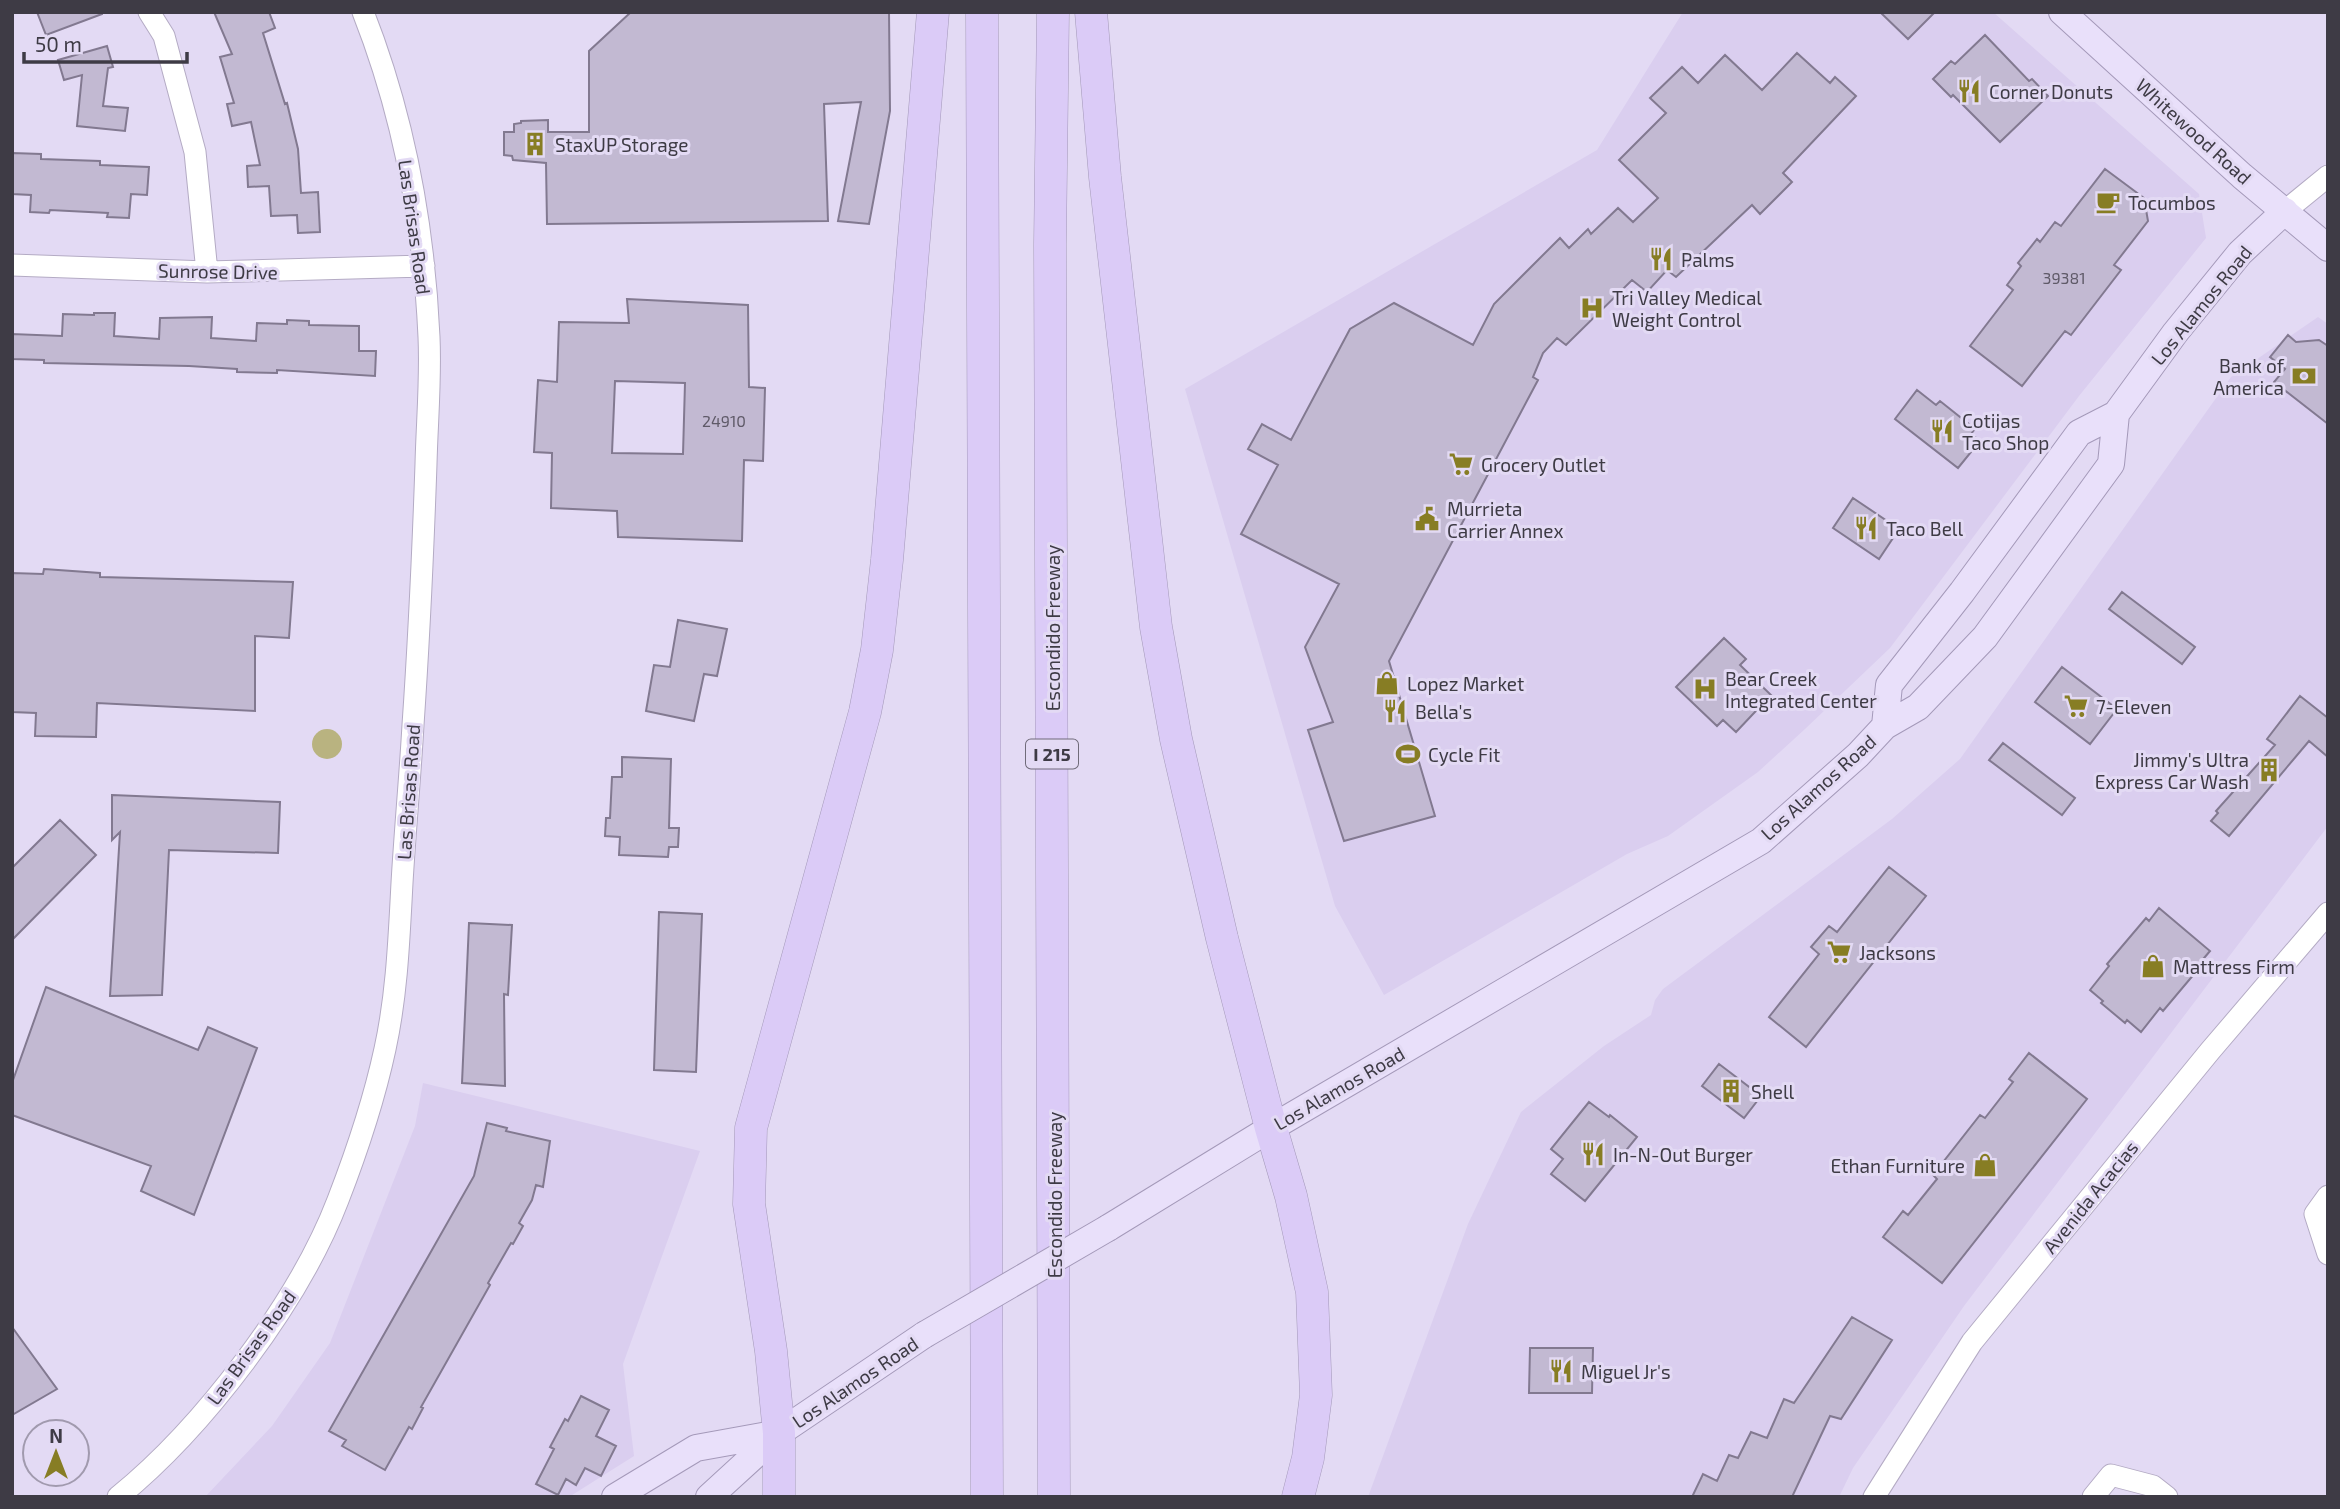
<svg xmlns="http://www.w3.org/2000/svg" width="2340" height="1509" font-family="'Exo 2',sans-serif">
	<style>
		.built { fill: #daceef }
		.green { fill: #b9b380 }
		.building { fill: #c2b9d2; stroke: #827990; stroke-width: 2; fill-rule: evenodd }
		.lines { fill: none; stroke-linecap: round; stroke-linejoin: round }
		.minor-casing { stroke: #b4abc4; stroke-width: 23 }
		.major-casing { stroke: #a499b9; stroke-width: 28 }
		.highway-casing { stroke: #a499b9; stroke-width: 33 }
		.minor { stroke: #fff; stroke-width: 21 }
		.major { stroke: #e9e0fa; stroke-width: 26 }
		.highway { stroke: #dbcbf7; stroke-width: 32 }
		.major-bridge-casing { stroke: #a499b9; stroke-width: 28; stroke-linecap: butt }
		.major-bridge { stroke: #e9e0fa; stroke-width: 26 }
		.labels { text-anchor: middle; dominant-baseline: central; stroke-width: 6; stroke-linejoin: round; paint-order: stroke }
		.number-label { font-size: 16px; fill: #5f5a68 }
		.shield { fill: #e3daf4; stroke: #706b7a; stroke-width: 2 }
		.shield-label { font-size: 18px; font-weight: bold; fill: #3e3b45 }
		.poi-label { font-size: 19px; fill: #3e3b45; stroke: #e3daf4; text-anchor: start }
		.street-label { font-size: 19px; fill: #3e3b45; stroke: #e3daf4 }
	</style>
	<rect width="100%" height="100%" fill="#e3daf4"/>
	<path class="built" d="M1683,12H1993L2199,194L2206,238L2079,396L1890,648L1805,729L1758,772L1668,836L1627,854L1384,995L1335,906L1185,389L1597,150Z
		M2318,317L2328,324V826L1964,1306L1853,1468L1839,1497H1368L1468,1224L1521,1112L1604,1046L1651,1015L1655,1000L1663,989L1892,819L1960,759L2231,377Z
		M423,1083L700,1151L623,1364L634,1456L569,1497H205L272,1426L330,1343L415,1126Z"/>
	<path class="green" d="M312 744a15 15 0 1 1 30 0a15 15 0 1 1-30 0Z"/>
	<path class="building" d="M37,12H102V14L46,35Z
		M214,12H269L275,28L263,33L285,104L287,103L298,149L301,193L318,192L320,232L298,233L297,215L271,216L269,186L248,187L247,166L260,165L251,122L232,126L227,104L234,103L220,57L232,54Z
		M631,12H889L890,111L869,224L838,221L861,102L824,104L828,221L547,224L546,163L513,160L512,156L504,155V132H514V124L521,123V121L548,120V132H589V51Z
		M1880,12H1935L1908,39Z
		M1985,35L2029,81L2032,79L2048,96L2000,142L1953,95L1951,97L1933,79L1951,61L1955,64Z
		M107,46L113,67L108,68L103,106L128,108L125,131L77,126L82,75L64,80L58,60Z
		M1797,53L1830,83L1835,77L1856,96L1783,173L1792,182L1760,214L1752,205L1676,277L1667,270L1647,292L1632,280L1566,345L1557,338L1543,353L1533,377L1538,380L1389,661L1435,816L1344,841L1308,730L1333,722L1305,647L1339,584L1241,534L1278,465L1248,449L1262,424L1291,440L1350,329L1394,303L1473,345L1494,304L1560,238L1569,248L1588,229L1591,234L1618,208L1633,222L1658,198L1619,160L1666,113L1650,98L1682,67L1698,83L1725,55L1762,90Z
		M12,153L41,154V159L100,161V165L149,167L147,195L131,194L129,218L107,217L108,213L50,210L49,213L30,212L31,195L12,194Z
		M2105,169L2144,198L2148,221L2114,265L2121,270L2071,335L2065,331L2022,386L1970,346L2013,290L2007,285L2021,266L2018,263L2037,239L2040,242L2055,222L2061,226Z
		M627,299L748,305L749,387L765,388L763,461L744,460L742,541L618,537L617,511L551,508L552,453L534,452L538,380L557,382L559,322L629,323ZM615,381L685,383L683,454L612,453Z
		M94,313H115L114,336L159,339L160,318L212,317L211,338L256,341L257,323L287,324V320L309,321V325L359,326V351H376L375,376L277,370V373L237,372V369L189,366L44,363V360L12,359V334L62,336L63,314L94,315Z
		M2288,335L2296,342L2319,340L2328,346V424L2274,382L2285,369L2270,357Z
		M1917,390L1936,405L1940,401L1975,429L1971,434L1980,441L1958,468L1895,419Z
		M1853,498L1899,529L1879,559L1833,528Z
		M44,569L100,573V577L293,582L289,638L255,636V711L97,703L96,737L35,736L36,713L12,712V573L43,574Z
		M2122,592L2195,647L2182,664L2109,609Z
		M678,620L727,629L717,676L704,674L694,721L646,711L654,665L670,667Z
		M1724,638L1746,659L1740,665L1771,695L1736,732L1723,720L1717,726L1676,687Z
		M2062,667L2117,709L2090,744L2035,702Z
		M2300,696L2328,718V757L2309,741L2229,836L2211,821L2218,813L2216,811L2275,745L2267,739Z
		M2003,743L2075,798L2062,815L1989,760Z
		M622,757L671,759L669,828H679L678,847H669L668,857L619,855L620,837L605,836L606,818H610L612,777H622Z
		M112,795L280,802L278,853L169,850L162,995L110,996L120,832L112,840Z
		M60,820L96,855L12,940V868Z
		M1889,867L1926,896L1806,1047L1769,1017L1819,954L1811,947L1829,926L1837,932Z
		M2159,908L2210,951L2193,971L2195,973L2163,1011L2160,1008L2141,1032L2127,1020L2125,1023L2101,1003L2103,1001L2090,990L2109,966L2107,964L2146,918L2149,921Z
		M659,912L702,914L696,1072L654,1070Z
		M469,923L512,925L508,995L504,994L505,1086L462,1083Z
		M46,987L198,1050L208,1027L257,1048L194,1215L141,1191L151,1166L12,1115V1083Z
		M2029,1053L2087,1099L1942,1283L1883,1237L1903,1211L1908,1215L1937,1179L1933,1175L1980,1115L1985,1118L2013,1082L2009,1079Z
		M1719,1064L1761,1096L1744,1118L1702,1086Z
		M1589,1102L1609,1117L1610,1115L1637,1137L1585,1201L1551,1174L1563,1159L1551,1149Z
		M487,1123L507,1128L506,1131L550,1141L543,1187L536,1185L532,1200L519,1223L523,1226L513,1244L511,1243L488,1283L490,1285L421,1407L423,1408L412,1429L409,1427L385,1470L342,1446L346,1440L329,1431L474,1176Z
		M1852,1317L1892,1340L1841,1419L1830,1416L1792,1497H1692L1703,1474L1717,1481L1729,1455L1738,1458L1751,1432L1767,1438L1784,1399L1794,1403Z
		M12,1327L57,1389L12,1415Z
		M1530,1348H1593L1592,1393H1529Z
		M581,1396L609,1410L596,1436L616,1446L601,1476L585,1468L576,1485L566,1479L558,1495L536,1484L554,1449L550,1447L565,1419L568,1421Z"/>
	<g class="lines">
		<g class="minor-casing">
			<path id="minor" d="M149,12L164,36L195,152L207,272
				M2285,211L2328,176
				M12,265L207,272L424,266
				M2328,1196L2315,1214L2328,1254
				M118,1497C203,1428 299,1302 338,1200C357,1151 374,1100 385,1049C397,994 399,939 402,883C405,831 410,778 413,725C419,638 423,551 426,464C427,422 431,379 429,337C424,226 404,116 363,12
				M1874,1497L1972,1342L2210,1051L2328,913
				M2093,1497L2111,1475L2153,1486L2167,1497"/>
		</g>
		<g class="major-casing">
			<path id="major" d="M2062,12L2242,176L2328,248
				M1885,726L1889,685L1962,592L2079,433L2116,414L2175,333L2240,253L2285,211
				M1108,1228L1271,1128L1761,841L1858,755L1885,726L1918,707L1985,637L2111,464L2116,414
				M615,1497L696,1448L779,1433
				M709,1497L779,1433L924,1335"/>
		</g>
		<g class="highway-casing">
			<path id="highway" d="M982,12L987,1497
				M1053,12L1050,244L1054,1497
				M1091,12L1105,177L1156,627L1176,739L1222,938L1271,1128L1291,1196L1312,1292L1316,1395L1308,1458L1298,1497
				M779,1497V1433L771,1351L749,1204L751,1128L865,712L877,650L887,560L933,12"/>
		</g>
		<use href="#minor" class="minor"/>
		<use href="#major" class="major"/>
		<use href="#highway" class="highway"/>
		<g class="major-bridge-casing">
			<path id="major-bridge" d="M924,1335L1108,1228"/>
		</g>
		<use href="#major-bridge" class="major-bridge"/>
	</g>
	<defs>
		<g id="restaurant-bare" transform="scale(1.89)"><path d="M-5-6h1v4h1v-4h1v4h1v-4h1v5L-1.5 .5V6h-2V.5L-5-1ZM5-6V6H3V1.5H1.5Q1.5-4 5-6Z" fill="#877d24" stroke="#e3daf4" stroke-width="2.5" paint-order="stroke"/></g>
		<g id="building-bare" transform="scale(1.89)"><path d="M-4-6H4V6H1V3H-1V6H-4ZM-2.5-4.3h1.7v1.8h-1.7ZM.8-4.3h1.7v1.8H.8ZM-2.5-1h1.7V.8h-1.7ZM.8-1h1.7V.8H.8Z" fill="#877d24" stroke="#e3daf4" stroke-width="2.5" paint-order="stroke"/></g>
		<g id="cafe-bare" transform="scale(1.89)"><path d="M-5.5-4.5H6V0H3Q3 3.5 0 3.5H-2.5Q-5.5 3.5-5.5 0ZM3-3.2v2h1.7v-2ZM-6 4.5H4V6H-6Z" fill="#877d24" stroke="#e3daf4" stroke-width="2.5" paint-order="stroke"/></g>
		<g id="hospital-bare" transform="scale(1.89)"><path d="M-5-5h3v3.5h4V-5h3V5h-3V1.5h-4V5h-3Z" fill="#877d24" stroke="#e3daf4" stroke-width="2.5" paint-order="stroke"/></g>
		<g id="bank-bare" transform="scale(1.89)"><path d="M-6-4H6V4H-6ZM0-2.3a2.3 2.3 0 1 0 0 4.6a2.3 2.3 0 1 0 0-4.6Z" fill="#877d24" stroke="#e3daf4" stroke-width="2.5" paint-order="stroke"/></g>
		<g id="supermarket-bare" transform="scale(1.89)"><path d="M-6-5.5h2.5l.6 2H6L4.5 2H-2.5L-4.4-4H-6ZM-1.5 3.2a1.3 1.3 0 1 0 .1 0ZM3 3.2a1.3 1.3 0 1 0 .1 0Z" fill="#877d24" stroke="#e3daf4" stroke-width="2.5" paint-order="stroke"/></g>
		<g id="civic-bare" transform="scale(1.89)"><path d="M-.6-6.5H3V-4.5H.6V-3L4-1V1h2V6H-6V1h2V-1L-.6-3ZM-1.2 2.5V6h2.4V2.5Z" fill="#877d24" stroke="#e3daf4" stroke-width="2.5" paint-order="stroke"/></g>
		<g id="shop-bare" transform="scale(1.89)"><path d="M-5-2.5h2.3a2.7 3.5 0 0 1 5.4 0H5L5.5 6h-11ZM-1.5-2.5h3a1.5 2.3 0 0 0-3 0Z" fill="#877d24" stroke="#e3daf4" stroke-width="2.5" paint-order="stroke"/></g>
		<g id="stadium-bare" transform="scale(1.89)"><path d="M0-5a6.5 5 0 1 0 0 10a6.5 5 0 1 0 0-10ZM-3.5-1.8h7v3.6h-7Z" fill="#877d24" stroke="#e3daf4" stroke-width="2.5" paint-order="stroke"/></g>
	</defs>
	<g fill-rule="evenodd">
		<use href="#restaurant-bare" x="1969" y="91"/>
		<use href="#building-bare" x="535" y="144"/>
		<use href="#cafe-bare" x="2108" y="202"/>
		<use href="#restaurant-bare" x="1661" y="259"/>
		<use href="#hospital-bare" x="1592" y="308"/>
		<use href="#bank-bare" x="2304" y="376"/>
		<use href="#restaurant-bare" x="1942" y="431"/>
		<use href="#supermarket-bare" x="1461" y="464"/>
		<use href="#civic-bare" x="1427" y="519"/>
		<use href="#restaurant-bare" x="1866" y="528"/>
		<use href="#shop-bare" x="1387" y="683"/>
		<use href="#hospital-bare" x="1705" y="689"/>
		<use href="#supermarket-bare" x="2076" y="706"/>
		<use href="#restaurant-bare" x="1395" y="711"/>
		<use href="#stadium-bare" x="1408" y="754"/>
		<use href="#building-bare" x="2269" y="770"/>
		<use href="#supermarket-bare" x="1839" y="952"/>
		<use href="#shop-bare" x="2153" y="966"/>
		<use href="#building-bare" x="1731" y="1091"/>
		<use href="#restaurant-bare" x="1593" y="1154"/>
		<use href="#shop-bare" x="1985" y="1165"/>
		<use href="#restaurant-bare" x="1561" y="1371"/>
	</g>
	<g class="labels">
		<g class="number-label">
			<text x="2064" y="277">39381</text>
			<text x="724" y="420">24910</text>
		</g>
		<rect class="shield" x="1026" y="739.5" width="52" height="29" rx="5"/>
		<g class="shield-label">
			<text x="1052" y="754">I 215</text>
		</g>
		<g class="poi-label">
			<text x="1989" y="91">Corner Donuts</text>
			<text x="555" y="144">StaxUP Storage</text>
			<text x="2128" y="202">Tocumbos</text>
			<text x="1681" y="259">Palms</text>
			<text x="1612" y="297">Tri Valley Medical<tspan x="1612" dy="22">Weight Control</tspan></text>
			<text x="2284" y="365" text-anchor="end">Bank of<tspan x="2284" dy="22">America</tspan></text>
			<text x="1962" y="420">Cotijas<tspan x="1962" dy="22">Taco Shop</tspan></text>
			<text x="1481" y="464">Grocery Outlet</text>
			<text x="1447" y="508">Murrieta<tspan x="1447" dy="22">Carrier Annex</tspan></text>
			<text x="1886" y="528">Taco Bell</text>
			<text x="1725" y="678">Bear Creek<tspan x="1725" dy="22">Integrated Center</tspan></text>
			<text x="1407" y="683">Lopez Market</text>
			<text x="2096" y="706">7-Eleven</text>
			<text x="1415" y="711">Bella's</text>
			<text x="1428" y="754">Cycle Fit</text>
			<text x="2249" y="759" text-anchor="end">Jimmy's Ultra<tspan x="2249" dy="22">Express Car Wash</tspan></text>
			<text x="1859" y="952">Jacksons</text>
			<text x="2173" y="966">Mattress Firm</text>
			<text x="1751" y="1091">Shell</text>
			<text x="1613" y="1154">In-N-Out Burger</text>
			<text x="1965" y="1165" text-anchor="end">Ethan Furniture</text>
			<text x="1581" y="1371">Miguel Jr's</text>
		</g>
		<g class="street-label">
			<text transform="translate(2194 131) rotate(42)">Whitewood Road</text>
			<text transform="translate(415 227) rotate(82)">Las Brisas Road</text>
			<text transform="translate(218 271) rotate(1)">Sunrose Drive</text>
			<text transform="translate(2201 305) rotate(-51)">Los Alamos Road</text>
			<text transform="translate(1052 628) rotate(-90)">Escondido Freeway</text>
			<text transform="translate(1818 787) rotate(-42)">Los Alamos Road</text>
			<text transform="translate(408 792) rotate(-86)">Las Brisas Road</text>
			<text transform="translate(1339 1088) rotate(-30)">Los Alamos Road</text>
			<text transform="translate(1054 1195) rotate(-90)">Escondido Freeway</text>
			<text transform="translate(2090 1197) rotate(-51)">Avenida Acacias</text>
			<text transform="translate(251 1347) rotate(-54)">Las Brisas Road</text>
			<text transform="translate(855 1382) rotate(-34)">Los Alamos Road</text>
		</g>
	</g>
	<rect width="2340" height="1509" fill="none" stroke="#3e3b45" stroke-width="28"/>
	<g transform="translate(56 1453)"><circle r="33" fill="#e3daf4" stroke="#a19aae" stroke-width="2"/>
	<path d="M0-5L12 26L0 18L-12 26Z" fill="#877d24"/>
	<text y="-10" font-size="19" font-weight="bold" text-anchor="middle" fill="#3e3b45">N</text>
	</g>
	<path d="M24 52v10h163v-10" fill="none" stroke="#3e3b45" stroke-width="3.5"/>
	<text x="35" y="52" font-size="21" fill="#3e3b45" stroke="#e3daf4" stroke-width="5" paint-order="stroke">50 m</text>
</svg>
